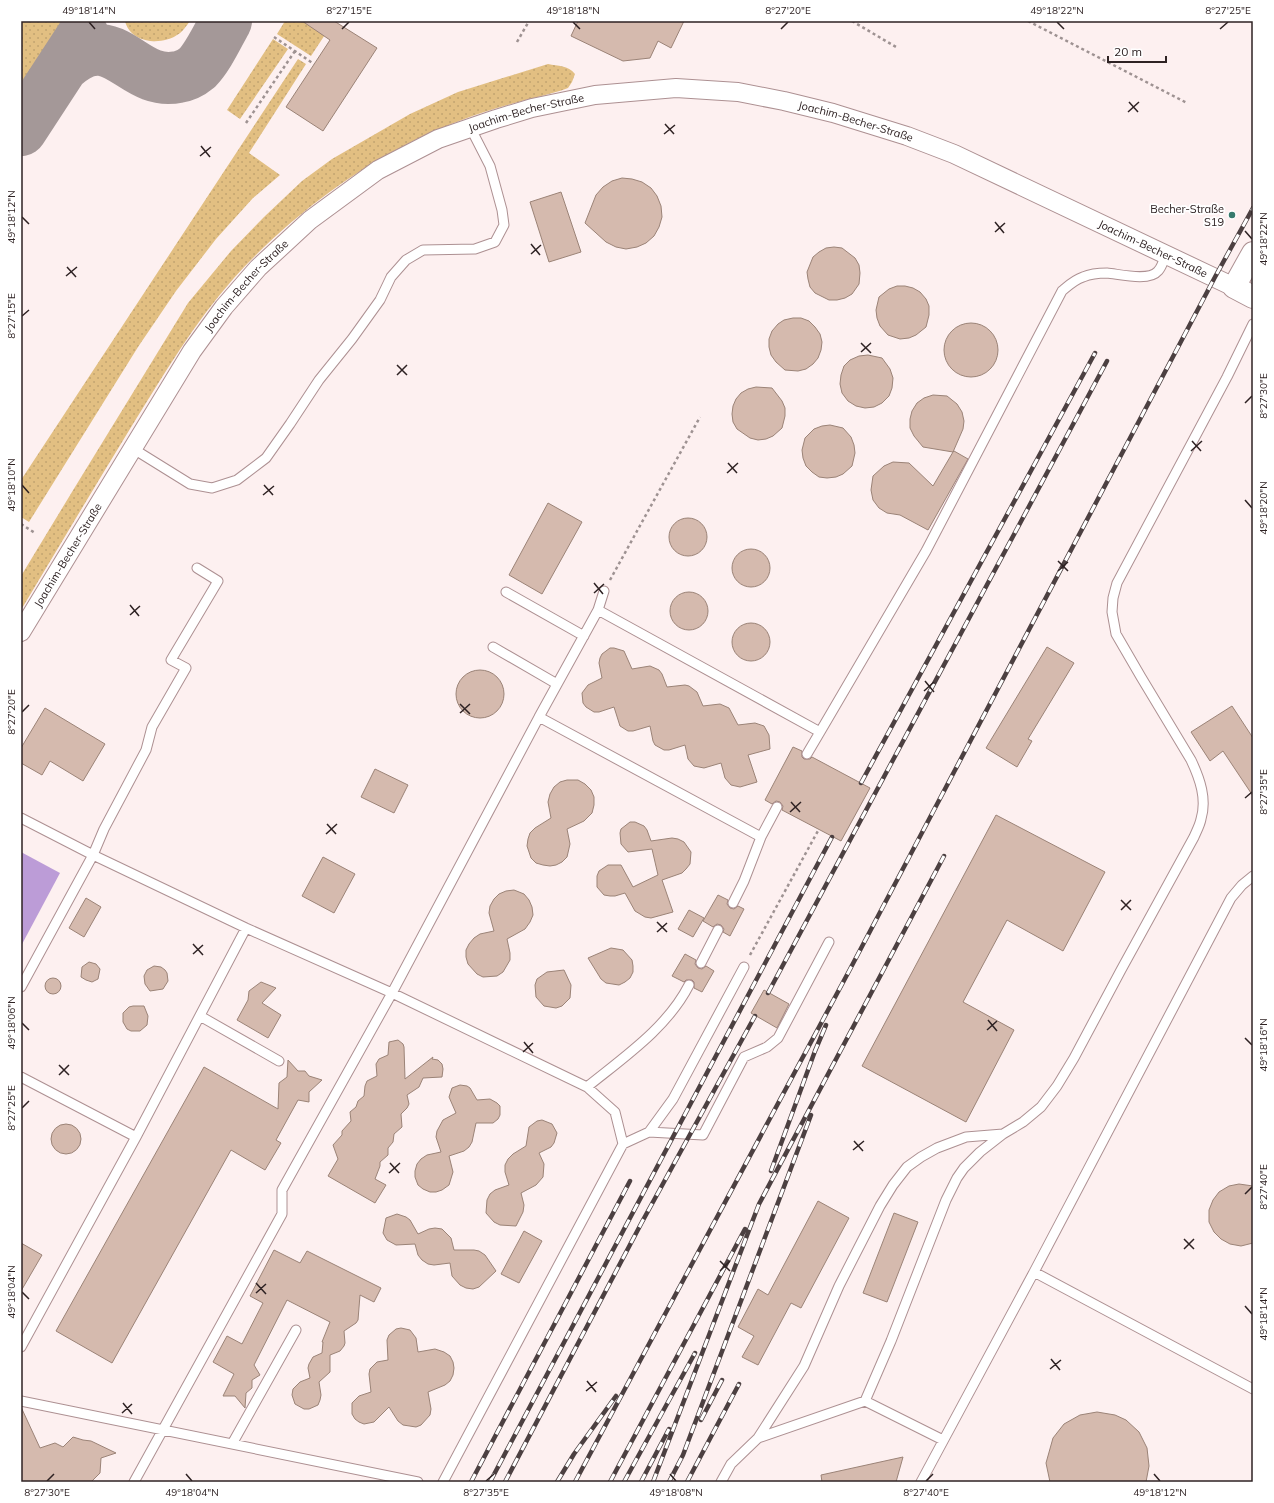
<svg xmlns="http://www.w3.org/2000/svg" width="1274" height="1503" font-family="Mulish,sans-serif">
	<style>
		.grass { fill: url(#grass-dots) }
		.water { fill: #bc9cd7 }
		.lines { fill: none; stroke-linecap: round; stroke-linejoin: round }
		.taxiway { stroke: #a49898; stroke-width: 52 }
		.building { fill: #d5baae; stroke: #9b8377 }
		.lane-casing { stroke: #ad9092; stroke-width: 11 }
		.street-casing { stroke: #ad9092; stroke-width: 20 }
		.secondary-casing { stroke: #ad9092; stroke-width: 24 }
		.path { stroke: #9e9292; stroke-width: 2.5; stroke-dasharray: 3 3; stroke-linecap: butt }
		.lane { stroke: #fff; stroke-width: 9 }
		.street { stroke: #fff; stroke-width: 18 }
		.secondary { stroke: #fff; stroke-width: 22 }
		.rail-casing { stroke: #4c4041; stroke-width: 4.5 }
		.rail { stroke: #fff; stroke-width: 3; stroke-dasharray: 9; stroke-linecap: butt }
		.ticks { fill: none; stroke: #2e2223; stroke-width: 1.5 }
		.poi-dot { fill: #367a6d; stroke: #fff; stroke-width: 1.5 }
		.labels { text-anchor: middle; dominant-baseline: central; stroke-width: 3.5; stroke-linejoin: round; paint-order: stroke }
		.street-label { font-size: 11px; fill: #2e2223; stroke: #fff }
		.poi-label { font-size: 11px; fill: #2e2223; stroke: #fff; text-anchor: end }
		.neatline { fill: none; stroke: #2e2223; stroke-width: 1.5 }
		.ticks-label { font-size: 10px; text-anchor: middle; fill: #2e2223 }
	</style>
	<defs>
		<pattern id="grass-dots" width="8" height="8" patternUnits="userSpaceOnUse"><rect width="8" height="8" fill="#e2bf82"/><path d="M2 2h.1M6 6h.1" fill="none" stroke="#c2a470" stroke-width="1.8" stroke-linecap="round"/></pattern>
	</defs>
	<rect width="100%" height="100%" fill="#fdf0f0"/>
	<path class="grass" d="M21,21H73L21,100Z
		M125,21H190C186,26 183,32 177,35C161,46 130,43 125,21Z
		M285,21H334L311,56L277,34Z
		M273,39L288,49L240,119L227,110Z
		M298,59L306,64L249,153L280,175L253,198L216,239L176,291L138,347L29,522L21,517V480Z
		M548,64C558,66 568,65 575,74L572,82L568,88C550,95 530,98 511,104C478,113 446,125 415,140C347,174 285,222 234,278C194,323 164,374 133,424C95,486 58,548 21,610V576L75,487L188,303L231,251L264,217L302,181L332,159L410,114L458,92Z"/>
	<path class="water" d="M21,852L60,873L21,946Z"/>
	<g class="lines">
		<path class="taxiway" d="M63,66C115,20 130,87 178,77C185,76 191,73 197,68C208,57 218,35 226,21
			M21,130L83,35"/>
	</g>
	<path class="building" d="M302,21H334L377,48L323,131L286,107L330,40Z
		M578,21H684L671,48L658,41L650,58L623,61L571,36Z
		M622,178L632,179L642,182L651,188L657,196L661,206L662,217L659,227L654,236L646,243L637,247L626,249L616,247L606,242L585,223L596,195L603,187L612,181Z
		M561,192L581,252L549,262L530,202Z
		M834,247L842,248L855,258L859,265L860,273L859,284L852,294L845,298L837,300H829L815,293L810,287L808,279L807,272L813,257L819,252L826,248Z
		M897,286H905L913,288L920,292L926,299L929,306V315L926,327L916,335L909,338L900,339L888,335L880,326L877,318L876,310L879,297L889,289Z
		M793,318H801L809,321L815,327L820,334L822,342L821,350L818,358L813,364L806,369L798,371L785,370L776,362L771,355L769,347V339L772,331L778,324L784,320Z
		M944 350a27 27 0 1 1 54 0a27 27 0 1 1-54 0Z
		M868,355L882,358L890,369L893,378L892,388L889,396L882,403L874,407L865,408L856,406L848,401L842,393L840,384L841,375L844,366L850,360L859,356Z
		M756,387L772,388L782,401L785,408V416L782,428L773,436L766,439L758,440L750,438L737,429L733,422L732,414L733,406L736,399L741,393L748,389Z
		M933,395L947,396L957,404L962,412L964,421L963,429L953,452L954,451L968,459L928,530L900,515L887,513L879,508L873,500L871,490L873,476L884,466L893,462L909,463L933,486L953,452L923,447L914,436L910,428V419L912,411L917,403L924,398Z
		M830,425L843,428L851,437L854,445L855,453L852,466L843,474L836,477L827,478L819,477L812,472L806,466L803,458L802,450L805,438L814,429L822,426Z
		M548,503L582,522L542,594L509,575Z
		M669 537a19 19 0 1 1 38 0a19 19 0 1 1-38 0Z
		M732 568a19 19 0 1 1 38 0a19 19 0 1 1-38 0Z
		M670 611a19 19 0 1 1 38 0a19 19 0 1 1-38 0Z
		M732 642a19 19 0 1 1 38 0a19 19 0 1 1-38 0Z
		M1047,647L1074,663L1028,739L1032,741L1017,767L986,748Z
		M610,648H614L624,651L632,669L650,666L659,670L662,674L667,687L685,685L689,686L697,692L703,706L720,704L729,708L738,725L755,723L764,726L769,735L770,749L748,755L757,782L740,787L731,785L725,778L721,763L704,768L694,766L688,759L685,745L669,750H664L655,745L653,741L650,726L633,731H628L620,726L614,707L599,712H594L586,707L583,703L582,693L588,685L602,678L599,663L600,658L602,654Z
		M456 694a24 24 0 1 1 48 0a24 24 0 1 1-48 0Z
		M1232,706L1253,738V796L1223,751L1210,761L1191,732Z
		M45,708L105,744L83,781L50,761L42,775L21,763V748Z
		M793,747L802,751V757L804,759H810L812,757L870,788L841,841L782,810L783,806L780,802L776,801L772,804L765,800Z
		M375,769L408,785L394,813L361,797Z
		M567,780H578L585,784L591,790L594,797V805L592,813L584,821L567,829L570,844L567,857L562,862L556,865L550,866L543,865L536,863L531,858L527,846L528,839L530,833L535,828L551,818L548,802L550,794L554,787L560,782Z
		M996,815L1105,872L1063,951L1007,920L963,1002L1014,1030L966,1122L862,1066Z
		M630,822H635L644,826L647,830L651,841L672,838L678,839L684,842L691,852L690,864L686,869L682,873L662,880L673,912L651,918L645,917L635,911L625,893L615,896H610L604,895L597,887V876L599,871L608,865H621L633,887L658,875L652,849L628,852L621,844L620,833L621,829Z
		M323,857L355,874L334,913L302,896Z
		M514,890L524,894L529,900L532,907L533,915L530,922L525,929L507,939L510,953V960L503,972L497,976L483,977L477,974L468,964L466,957V950L469,944L474,938L480,934L494,931L489,913L490,906L494,899L499,894L506,891Z
		M718,895L728,900L727,904L730,908L734,909L738,906L744,909L730,936L723,932L724,929L721,925L717,924L713,927L703,921Z
		M86,898L101,907L84,937L69,928Z
		M689,910L704,918L693,937L678,929Z
		M611,948L623,950L632,960L633,966V972L630,978L625,982L619,985L606,983L601,979L588,958Z
		M685,954L696,960L695,964L698,968L702,969L706,966L714,971L702,992L694,988V982L692,980H686L684,982L672,976Z
		M89,962L96,964L100,969L98,979L92,982L86,980L81,977L82,967Z
		M154,966L161,967L165,970L167,973L168,981L163,989L150,991L145,984L144,976L147,970Z
		M564,970L571,985L570,998L562,1006L556,1008L544,1006L536,997L535,985L537,979L547,972Z
		M45 986a8 8 0 1 1 16 0a8 8 0 1 1-16 0Z
		M261,982L276,988L262,1003L281,1015L268,1038L237,1020L248,1000L249,991Z
		M764,990L789,1004L777,1028L751,1013Z
		M133,1006H144L148,1016L147,1025L140,1031H131L127,1029L123,1022V1013L129,1007Z
		M398,1040L403,1044L404,1047L405,1079L433,1057L432,1059L438,1060L442,1064L443,1069L442,1077L423,1078L419,1087L407,1095L409,1104L407,1108L401,1114L402,1127L394,1134L393,1142L388,1148V1155L380,1162V1166L375,1179L386,1185L375,1203L328,1176L338,1159L333,1145L342,1135V1131L351,1121L350,1112L356,1107L358,1101L364,1096L365,1086L367,1081L377,1076L376,1064L379,1059L388,1055L389,1042Z
		M288,1060L298,1071H305L309,1076L322,1080L309,1092V1102L298,1100L276,1140L281,1143L265,1170L231,1150L112,1363L56,1331L204,1067L278,1109L279,1083L287,1077Z
		M460,1085L467,1086L470,1088L477,1100L490,1099L497,1103L500,1106V1115L498,1119L493,1123H476L472,1142L469,1147L464,1151L449,1156L453,1172L449,1185L442,1190L436,1192H430L423,1189L418,1185L415,1177V1171L417,1164L421,1159L427,1155L441,1152L436,1137L437,1131L443,1120L456,1113L449,1097L452,1088Z
		M542,1120L552,1124L557,1133L554,1143L551,1147L539,1153L544,1164L543,1177L536,1185L521,1193L524,1205L523,1212L516,1226L500,1225L494,1222L486,1213L487,1200L490,1194L495,1190L509,1185L505,1172V1165L508,1159L513,1154L526,1146L529,1127L537,1121Z
		M51 1139a15 15 0 1 1 30 0a15 15 0 1 1-30 0Z
		M1239,1184L1253,1186V1243L1241,1246L1230,1244L1221,1239L1214,1232L1209,1222V1210L1213,1200L1219,1192L1229,1186Z
		M818,1201L849,1218L801,1308L791,1303L758,1365L742,1357L754,1336L738,1327L758,1289L768,1295Z
		M894,1213L918,1222L887,1302L863,1293Z
		M397,1214L406,1217L410,1220L418,1234L429,1229L435,1228L442,1229L451,1238L454,1250H474L479,1251L485,1255L496,1271L479,1287L473,1289L466,1288L460,1285L452,1276L450,1263L434,1265L428,1264L422,1260L418,1255L415,1244L396,1245L387,1240L383,1233L386,1218Z
		M524,1231L542,1241L519,1283L501,1274Z
		M21,1243L42,1255L21,1291Z
		M274,1250L300,1263L307,1251L381,1288L374,1302L360,1295L358,1320L356,1323L344,1331L345,1343L344,1346L340,1351L330,1355V1372L319,1382L321,1395L320,1400L318,1405L309,1409H304L295,1404L292,1395L293,1389L300,1382L310,1378L308,1368L309,1364L313,1357L322,1353L323,1342H322L330,1322L287,1300L254,1365L260,1375L252,1380V1388L246,1393L245,1408L235,1396H223L234,1374L213,1362L227,1336L242,1344L263,1303L250,1296Z
		M401,1328L410,1330L416,1338L418,1352L435,1349L444,1352L450,1356L453,1362L454,1368L453,1375L450,1381L445,1385L428,1392L431,1409L430,1415L421,1425L416,1427L403,1425L398,1421L389,1407L374,1422L364,1424L359,1422L355,1419L352,1414V1403L359,1396L371,1392L369,1374L370,1369L377,1362L388,1360L387,1340L389,1335L396,1329Z
		M21,1407L40,1448L55,1443L63,1447L73,1437L83,1440L91,1441L116,1453L101,1458L100,1473L91,1482H21Z
		M1097,1412L1115,1415L1126,1420L1139,1432L1147,1448L1149,1466L1146,1482H1050L1046,1463L1053,1438L1064,1424L1080,1415Z
		M903,1457L896,1482H822L821,1475Z"/>
	<g class="lines">
		<g class="lane-casing">
			<path id="lane" d="M132,448L190,484L212,488L237,480L266,458L290,424L319,380L352,339L380,300L391,277L406,260L423,250L475,249L495,242L504,225L502,210L490,166L470,127
				M506,592L584,636
				M598,610L604,591
				M493,647L557,684
				M539,717L598,610L820,732L807,754
				M820,732L926,551L1062,291C1069,285 1074,280 1083,277C1090,274 1099,273 1107,273C1119,274 1149,282 1158,271C1162,267 1164,259 1166,254
				M21,818L93,855L246,928L392,993L587,1087L615,1112L623,1144L443,1482
				M761,837L777,807
				M701,963L718,930
				M21,987L93,855L104,829L146,750L152,727L186,668L171,660L218,581L197,568
				M200,1016L279,1061
				M21,1077L136,1137
				M587,1087C624,1057 667,1028 689,985
				M649,1132L703,1135L744,1057L767,1047L778,1038L829,942
				M623,1144L649,1132L673,1099L744,967
				M1034,1272L1253,1389
				M21,1347L136,1137L246,928
				M21,1401L418,1482
				M865,1401L891,1341L946,1200L957,1178L964,1168L980,1152L1003,1134L1023,1122L1041,1107L1057,1086L1074,1058L1121,970L1194,837C1196,832 1200,825 1201,819C1207,799 1200,779 1191,760L1141,677L1116,634L1112,612L1113,598L1117,583L1227,377L1253,324
				M758,1438L865,1401L943,1440
				M232,1444L296,1330
				M134,1482L282,1214V1190L392,993L539,717L761,837L744,881L733,903
				M721,1482L731,1464L758,1438L804,1366L839,1286L880,1206L893,1185L907,1167L921,1157L937,1148L966,1137L1003,1134
				M921,1482L1034,1272L1231,898L1242,885L1253,876"/>
		</g>
		<g class="street-casing">
			<g id="street">
				<path id="s1" d="M21,632L192,351L224,307L258,268L310,220L378,170L438,139L496,119L532,108L595,95L676,88L738,92L784,101L833,113L907,136L954,154L1234,287"/>
			</g>
		</g>
		<g class="secondary-casing">
			<path id="secondary" d="M1253,253L1234,287L1253,297"/>
		</g>
		<path class="path" d="M852,21L896,47
			M1028,21L1187,103
			M274,37L314,64
			M517,42L529,21
			M246,123L295,51
			M21,524L35,533
			M610,580L700,417
			M750,955L819,829"/>
		<use href="#lane" class="lane"/>
		<use href="#street" class="street"/>
		<use href="#secondary" class="secondary"/>
		<g class="rail-casing">
			<path id="rail" d="M861,783L1095,353
				M768,993L1107,361
				M771,1171L815,1051L826,1025
				M701,1420L722,1380
				M471,1482L630,1181
				M490,1482L832,837
				M505,1482L642,1222L755,1016
				M557,1482L574,1454L616,1396
				M575,1482L848,973L1215,277L1253,208
				M610,1482L745,1229
				M624,1482L695,1353
				M641,1482L669,1429
				M653,1482L759,1204L944,856
				M669,1482L683,1455L811,1115
				M687,1482L739,1384"/>
		</g>
		<use href="#rail" class="rail"/>
	</g>
	<path class="ticks" d="M89,22L95,29M573,22L580,29M1057,22L1064,29M342,29L349,22M781,29L788,22M1220,29L1228,22M1129,102L1138,112M1128,112L1139,102M665,124L674,134M664,134L675,125M201,146L210,157M200,156L211,147M22,217L29,224M995,222L1004,233M1245,231L1252,239M995,232L1005,223M531,244L540,255M531,254L541,245M67,267L76,277M66,276L77,267M22,316L29,310M861,343L871,353M861,352L871,343M397,365L407,375M397,375L407,365M1245,403L1252,396M1192,441L1201,451M1191,451L1202,441M728,463L737,473M727,473L738,463M22,485L29,493M264,485L273,495M263,495L274,486M1245,500L1252,508M1058,561L1068,571M1058,571L1068,562M594,583L603,594M594,593L604,584M130,605L139,616M130,615L140,606M925,681L934,692M924,691L934,682M460,704L470,714M22,712L29,705M460,713L470,704M1245,798L1252,792M791,802L800,812M790,812L801,802M327,824L336,834M326,834L337,824M1121,900L1131,910M1121,910L1131,900M657,922L667,932M657,932L667,923M193,944L203,955M193,954L203,945M988,1020L997,1031M22,1023L29,1030M987,1030L997,1021M1245,1038L1252,1045M524,1042L533,1053M523,1052L533,1043M59,1065L69,1075M59,1075L69,1065M22,1108L29,1101M854,1141L863,1151M853,1150L864,1141M390,1163L399,1173M389,1173L400,1163M1245,1194L1252,1187M1184,1239L1194,1249M1184,1249L1194,1239M720,1261L730,1271M720,1271L730,1261M256,1283L266,1294M22,1292L29,1299M256,1293L266,1284M1245,1306L1252,1314M1051,1359L1060,1370M1050,1369L1061,1360M587,1381L596,1392M586,1391L597,1382M123,1403L132,1414M122,1413L132,1404M186,1474L192,1481M670,1474L676,1481M1154,1474L1160,1481M47,1481L54,1474M486,1481L494,1474M926,1481L933,1474"/>
	<circle class="poi-dot" cx="1232" cy="215" r="4"/>
	<g class="labels">
		<g class="street-label">
			<text stroke="none"><textPath href="#s1" startOffset="750">Joachim-Becher-Straße</textPath></text>
			<text stroke="none"><textPath href="#s1" startOffset="1086">Joachim-Becher-Straße</textPath></text>
			<text stroke="none"><textPath href="#s1" startOffset="1410">Joachim-Becher-Straße</textPath></text>
			<text stroke="none"><textPath href="#s1" startOffset="414">Joachim-Becher-Straße</textPath></text>
			<text stroke="none"><textPath href="#s1" startOffset="90">Joachim-Becher-Straße</textPath></text>
		</g>
		<g class="poi-label">
			<text x="1224" y="209">Becher-Straße<tspan x="1224" dy="13">S19</tspan></text>
		</g>
	</g>
	<rect width="1274" height="1503" fill="none" stroke="#ffffff" stroke-width="44"/>
	<path d="M1108 56v6h58v-6" fill="none" stroke="#2e2223" stroke-width="2"/>
	<text x="1114" y="56" font-size="12" fill="#2e2223" stroke="#ffffff" stroke-width="3" paint-order="stroke">20 m</text>
	<rect x="22" y="22" width="1230" height="1459" class="neatline"/>
	<g class="ticks-label">
		<text x="89" y="14">49°18'14"N</text>
		<text x="349" y="14">8°27'15"E</text>
		<text x="573" y="14">49°18'18"N</text>
		<text x="788" y="14">8°27'20"E</text>
		<text x="1057" y="14">49°18'22"N</text>
		<text x="1228" y="14">8°27'25"E</text>
		<text transform="translate(11 217) rotate(-90)" y="4">49°18'12"N</text>
		<text transform="translate(1263 239) rotate(-90)" y="4">49°18'22"N</text>
		<text transform="translate(11 316) rotate(-90)" y="4">8°27'15"E</text>
		<text transform="translate(1263 396) rotate(-90)" y="4">8°27'30"E</text>
		<text transform="translate(11 485) rotate(-90)" y="4">49°18'10"N</text>
		<text transform="translate(1263 508) rotate(-90)" y="4">49°18'20"N</text>
		<text transform="translate(11 712) rotate(-90)" y="4">8°27'20"E</text>
		<text transform="translate(1263 792) rotate(-90)" y="4">8°27'35"E</text>
		<text transform="translate(11 1023) rotate(-90)" y="4">49°18'06"N</text>
		<text transform="translate(1263 1045) rotate(-90)" y="4">49°18'16"N</text>
		<text transform="translate(11 1108) rotate(-90)" y="4">8°27'25"E</text>
		<text transform="translate(1263 1187) rotate(-90)" y="4">8°27'40"E</text>
		<text transform="translate(11 1292) rotate(-90)" y="4">49°18'04"N</text>
		<text transform="translate(1263 1314) rotate(-90)" y="4">49°18'14"N</text>
		<text x="47" y="1496">8°27'30"E</text>
		<text x="192" y="1496">49°18'04"N</text>
		<text x="486" y="1496">8°27'35"E</text>
		<text x="676" y="1496">49°18'08"N</text>
		<text x="926" y="1496">8°27'40"E</text>
		<text x="1160" y="1496">49°18'12"N</text>
	</g>
</svg>
